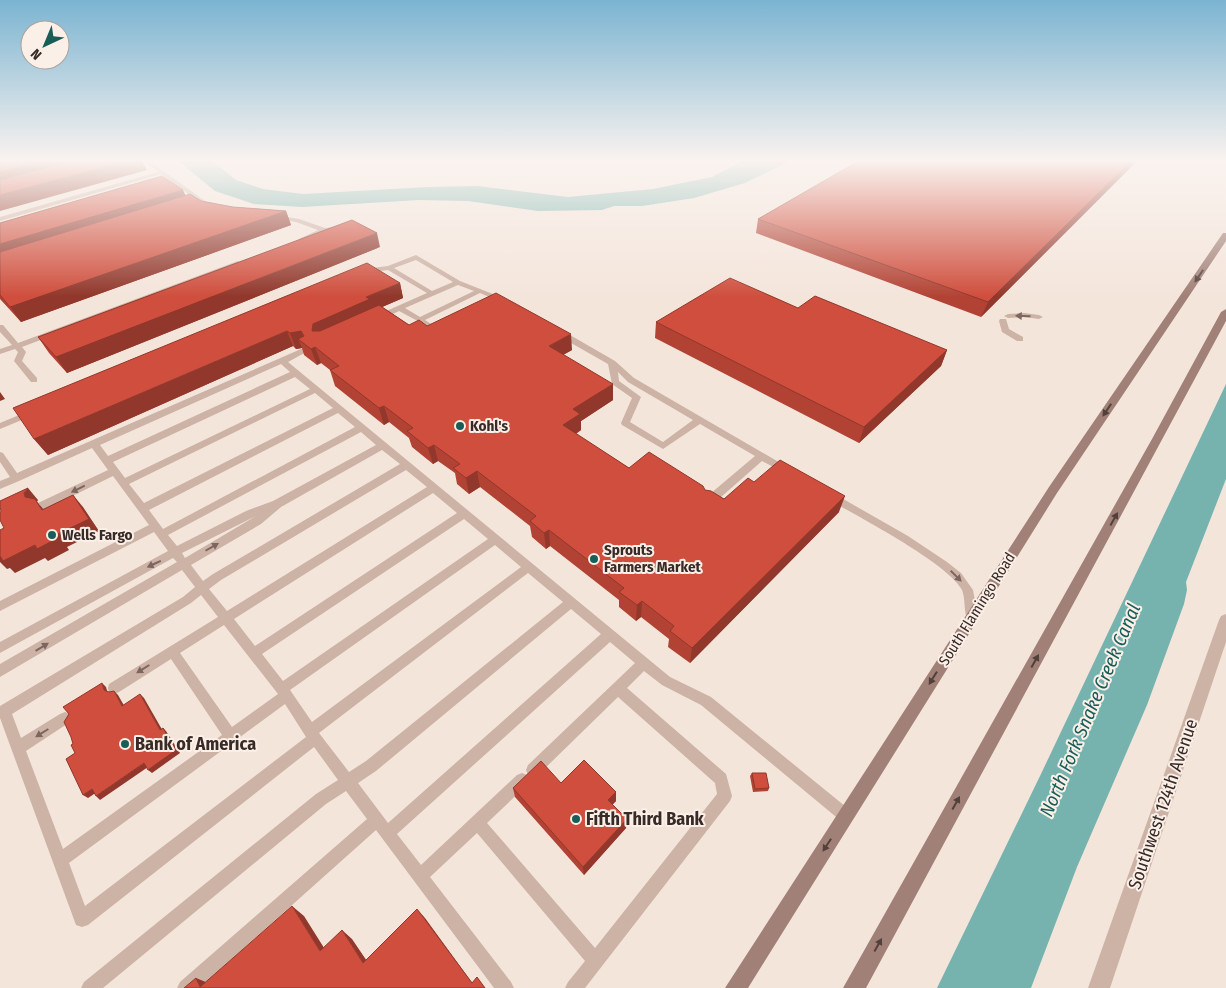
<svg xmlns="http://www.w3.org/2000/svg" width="1226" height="988" font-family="'Fira Sans Condensed',sans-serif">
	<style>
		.water { fill: #77b3ae }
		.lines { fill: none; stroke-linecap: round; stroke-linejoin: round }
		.service { fill: #cdb2a6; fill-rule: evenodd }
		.minor { fill: #cdb2a6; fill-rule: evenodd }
		.secondary { fill: #a18077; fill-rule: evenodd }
		.wall { fill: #b24334 }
		.shaded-wall { fill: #91372b }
		.building { fill: #cf4e3d; stroke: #91372b }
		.oneway { fill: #52403b }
		.oneway2 { fill: #7b6760 }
		.poi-dot { fill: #195d59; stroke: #fbf0e8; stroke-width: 2 }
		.labels { text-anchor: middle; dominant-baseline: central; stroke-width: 4; stroke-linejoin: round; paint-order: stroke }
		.poi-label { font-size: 15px; font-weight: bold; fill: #382a27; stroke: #fbf0e8; text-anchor: start }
		.street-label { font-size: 15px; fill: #382a27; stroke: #fbf0e8 }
		.near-poi-label { font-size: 18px; font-weight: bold; fill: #382a27; stroke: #fbf0e8; text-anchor: start }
		.near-street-label { font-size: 18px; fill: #382a27; stroke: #fbf0e8 }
		.near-water-label { font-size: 19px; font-style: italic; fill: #195d59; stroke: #fbf0e8 }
	</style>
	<rect width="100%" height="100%" fill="#f4e5db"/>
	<path class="water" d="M176,159H210L236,180L263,189L303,194L427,187L477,186L568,197L653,189L712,177L746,159H788L786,163L745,183L694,198L642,206H614L602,210L538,211L468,201L419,200L302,207L254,204L215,191Z
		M1226,384V479L1186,582L1187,590L1184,604L1147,705L1077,867L1031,988H937L1040,776Z"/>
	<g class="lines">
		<path class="service" d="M141,159H147L205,201L217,206L214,208L201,203L161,174L0,221V217L158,172Z
			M275,215L299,219L325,228L339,226L342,228L325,232L301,242L299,241V239L318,230L296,222L273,218V216Z
			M416,255L460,281L508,300L501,302L480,293L425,320L431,324L427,326L399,311L381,320H375V316L427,293L388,270L364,273L361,271L364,269L388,266ZM416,260L453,282L432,291L394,268ZM458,285L474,291L420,317L405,308Z
			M238,261L241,263L240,264L22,347L26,352L22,361L37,378V382H31L14,361L18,352L15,349L0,354V349L12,345L0,332V325H3L18,343Z
			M1024,313L1039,315L1043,317L1039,319L1024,317L1008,318L1004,316L1008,314Z
			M1000,319H1006L1009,329L1023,337V341H1017L1002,332L999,321Z
			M557,331H563L615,361L634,378L789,468L791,470L789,472H783L762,461L712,505H704L703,502L704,499L755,456L700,424L663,449L622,425L621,423L632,398L612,384L608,364L557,335ZM618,372L628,382L693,420L663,442L630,422L641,397L619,381Z
			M301,349H307L308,351L288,362L670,677L711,697L851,811L853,816L851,821L846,823L841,821L701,705L662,685L644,671L627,688L726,774L732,796L730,801L585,988H565L568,982L585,961L477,833L430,877L511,982L514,988H494L376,830L199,988H177L180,982L367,819L346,791L326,804L103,988H81L84,982L316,794L338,780L314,747L88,925L82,927L76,925L0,718V706L183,597L195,587L182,570L0,677V664L177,562L173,558L0,653V642L168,551L154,532L0,611V601L149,525L113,476L46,509H38L37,506L38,503L108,470L92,448L19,481L0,489V481L10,477L0,462V452L3,453L17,473ZM281,364L290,372L108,456L100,445ZM295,377L310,389L125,478L113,462ZM315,393L333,408L144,503L129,484ZM338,413L355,427L163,529L149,510ZM361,432L376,445L273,501L246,511L177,546L168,535ZM382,450L400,464L213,574L203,581L191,565L261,524L281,507ZM406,470L427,487L227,611L209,589L221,580ZM433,493L457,513L255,646L234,619ZM256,516L185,558L182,553ZM464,519L488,539L283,681L262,654ZM495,545L521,567L312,722L290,690ZM528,573L563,602L366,761L349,772L319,733ZM201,595L218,617L109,684L108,688L109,692L114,694L119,692L171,659L222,735L63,849L26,751L70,722L72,718L70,714L65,712L60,714L21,738L12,714L191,603ZM571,609L601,634L388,823L358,783L376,771ZM224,625L278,694L232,727L180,653ZM610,642L635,663L528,765L526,770L528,775L533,777L538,775L618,697L715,783L717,794L595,948L487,823L527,785L529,780L527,775L522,773L517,775L421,865L397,834ZM285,704L306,737L85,906L69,863Z
			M31,410L35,413L34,415L0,429V423Z
			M831,492L908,536L947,562L961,573L973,590L978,617L976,621L972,622L968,621C963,611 966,600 962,590C949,564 856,515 827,499L826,496L827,493Z"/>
		<path class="minor" d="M1226,614V642L1110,988H1088L1219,620L1221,616Z"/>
		<path class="secondary" d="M1223,233H1226V241L1057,493L748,988H725L1049,487Z
			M1226,309V321L866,988H843L1152,439L1221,312Z"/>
	</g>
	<path class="wall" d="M1139,159L981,317L756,233L758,219Z
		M186,196L201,201L233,207L286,211L291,225L21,322L0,299V223Z
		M380,247L67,373L49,353L38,337Z
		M400,283L403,298L382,307L409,325L427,326L572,350L563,355L613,400L581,421V430L576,434L629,468L705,490L724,499L754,482L839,512L690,663L668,647L669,639L641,617L636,621L619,607V600L550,546L546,549L532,537L530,526L480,487L469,494L457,484L455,473L438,461L433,464L412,447L409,438L389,422L384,425L335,386L330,370L321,363L317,365L304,355L302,348L296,349L293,346L48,455L34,439Z
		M798,308L947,350L941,366L859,443L655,338L656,322Z
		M752,773L769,788L768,791L753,792L750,776Z
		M561,783L616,792V801L612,805L627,819L626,828L584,875L515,797L513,788Z"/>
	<path class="shaded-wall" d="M51,159H106L0,188V172Z
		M134,159H141L147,170L0,211V195Z
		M1133,159H1139L981,317L988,302Z
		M183,190L189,203L0,262V244Z
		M286,211L291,225L21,322L10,307Z
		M377,233L380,247L67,373L56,357Z
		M400,283L403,298L373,311L318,339L312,331L313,324L366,297Z
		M287,331L293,346L48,455L34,439Z
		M301,331L307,346L298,339L302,348L296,349L290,333Z
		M571,334L572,350L550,362L549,346Z
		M315,347L321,363L317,365L311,349Z
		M947,350L941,366L859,443L864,427Z
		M613,384V400L581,421V430L564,441L563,425L573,409Z
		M0,392L5,399L0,401Z
		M384,406L389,422L384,425L379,408Z
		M434,445L438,461L433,464L428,448Z
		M477,471L480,487L469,494L466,478Z
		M28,488L38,500L37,502L45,511L42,510L25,497L24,493Z
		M73,495L83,507L99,531L67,547L69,550L48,561L45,558L15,573L10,568L7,569L0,562V555L35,545L56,535Z
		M845,496L839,512L690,663L692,648Z
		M549,530L550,546L546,549L544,533Z
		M642,601L641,617L636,621L637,605Z
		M102,683L106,687L108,694L104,690Z
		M114,691L118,695L126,709L122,706Z
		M140,694L144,698L164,733L160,730Z
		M163,728L166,731L180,753L152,773L148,770Z
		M144,763L148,767L100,800L96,796Z
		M92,789L97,792L88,798L83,795Z
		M616,792V801L608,809V800Z
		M627,819L626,828L584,875L583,867Z
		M292,906L304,916L331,959L320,951Z
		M417,909L425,918L476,988L472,983Z
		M342,930L352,939L373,970L363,963Z
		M196,978L213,985L200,987Z"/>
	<path class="building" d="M0,159H51L0,172Z
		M77,159H134L0,195V180Z
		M862,159H1133L988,302L758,219Z
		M162,176L183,190L0,244V223Z
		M190,194L201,201L233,207L286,211L10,307L0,295V252Z
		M352,220L377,233L56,357L38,337Z
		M367,263L400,283L366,297L370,299L313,324L312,331H320L379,305L409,325L419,320L427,326L496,293L571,334L549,346L613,384L573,409L580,414L563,425L629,468L649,452L703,486L705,490L711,491L724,499L748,478L754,482L780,460L845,496L692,648L670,631L674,626L642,601L637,605L619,592L624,588L549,530L544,533L530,521L536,516L477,471L466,478L453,468L460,464L434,445L428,448L407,431L413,428L384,406L379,408L330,370L339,366L315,347L311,349L298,339L304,336L301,331L290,333L287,331L34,439L13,408Z
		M730,278L798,308L815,296L947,350L864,427L656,322Z
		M28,488L24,493L25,497L35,499L42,510L73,495L89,519L56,535L58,538L37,549L35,545L3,561L0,556V530L4,528L0,520V513L1,511L0,507V501Z
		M102,683L104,690L109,692L114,691L122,706L140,694L160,730L163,728L176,750L148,770L144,763L96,796L92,789L83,795L66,759L75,753L71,745L73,744L71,737L64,722L69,714L63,707Z
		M584,760L616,792L608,800L627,819L583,867L513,788L541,761L561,783Z
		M752,773H766L769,788L755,789Z
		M292,906L320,951L342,930L363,963L417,909L472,983L477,977L485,988H184L196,978L200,987Z"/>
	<defs><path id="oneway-solid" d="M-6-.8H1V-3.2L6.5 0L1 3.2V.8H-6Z" transform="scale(1.25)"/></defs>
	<g class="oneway">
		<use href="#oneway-solid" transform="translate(1199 276) rotate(124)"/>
		<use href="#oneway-solid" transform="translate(1107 410) rotate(124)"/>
		<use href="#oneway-solid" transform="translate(1114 519) rotate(-61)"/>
		<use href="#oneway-solid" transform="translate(1035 661) rotate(-61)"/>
		<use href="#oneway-solid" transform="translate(933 678) rotate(122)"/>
		<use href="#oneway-solid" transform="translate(956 803) rotate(-61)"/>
		<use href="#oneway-solid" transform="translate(827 845) rotate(123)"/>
		<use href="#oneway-solid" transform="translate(878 945) rotate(-61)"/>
	</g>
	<g class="oneway2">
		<use href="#oneway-solid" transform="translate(1023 316) rotate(-178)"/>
		<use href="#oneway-solid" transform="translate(78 489) rotate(154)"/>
		<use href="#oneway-solid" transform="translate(212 547) rotate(-30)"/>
		<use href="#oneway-solid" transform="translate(154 564) rotate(155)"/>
		<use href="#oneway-solid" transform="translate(956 576) rotate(45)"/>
		<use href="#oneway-solid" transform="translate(42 647) rotate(-31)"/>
		<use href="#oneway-solid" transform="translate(143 669) rotate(148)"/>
		<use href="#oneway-solid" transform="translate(42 733) rotate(148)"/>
	</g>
	<linearGradient id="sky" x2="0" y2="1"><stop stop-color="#7bb4d1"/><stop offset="0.54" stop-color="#faf3ef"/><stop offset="1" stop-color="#faf3ef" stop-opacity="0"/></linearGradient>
	<rect width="1226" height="297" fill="url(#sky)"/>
	<g class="poi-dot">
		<circle cx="460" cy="426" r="5"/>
		<circle cx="52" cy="535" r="5"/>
		<circle cx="594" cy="559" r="5"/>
		<circle cx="125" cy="744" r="5"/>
		<circle cx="576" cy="819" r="5"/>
	</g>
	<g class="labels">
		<g class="poi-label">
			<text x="470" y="426">Kohl's</text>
			<text x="62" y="535">Wells Fargo</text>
			<text x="604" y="550">Sprouts<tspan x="604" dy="17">Farmers Market</tspan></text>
		</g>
		<g class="street-label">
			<text transform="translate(977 609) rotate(-58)">South Flamingo Road</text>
		</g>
		<g class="near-poi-label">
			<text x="135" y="744">Bank of America</text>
			<text x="586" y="819">Fifth Third Bank</text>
		</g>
		<g class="near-street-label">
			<text transform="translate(1163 804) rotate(-71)">Southwest 124th Avenue</text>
		</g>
		<g class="near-water-label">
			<text transform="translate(1090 710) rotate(-67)">North Fork Snake Creek Canal</text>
		</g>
	</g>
	<g transform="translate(45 45) rotate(224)"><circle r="24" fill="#fbf0e8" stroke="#ada19b"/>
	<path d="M0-4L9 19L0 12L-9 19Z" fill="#195d59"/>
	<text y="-8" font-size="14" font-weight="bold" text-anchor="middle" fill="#382a27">N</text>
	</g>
</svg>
